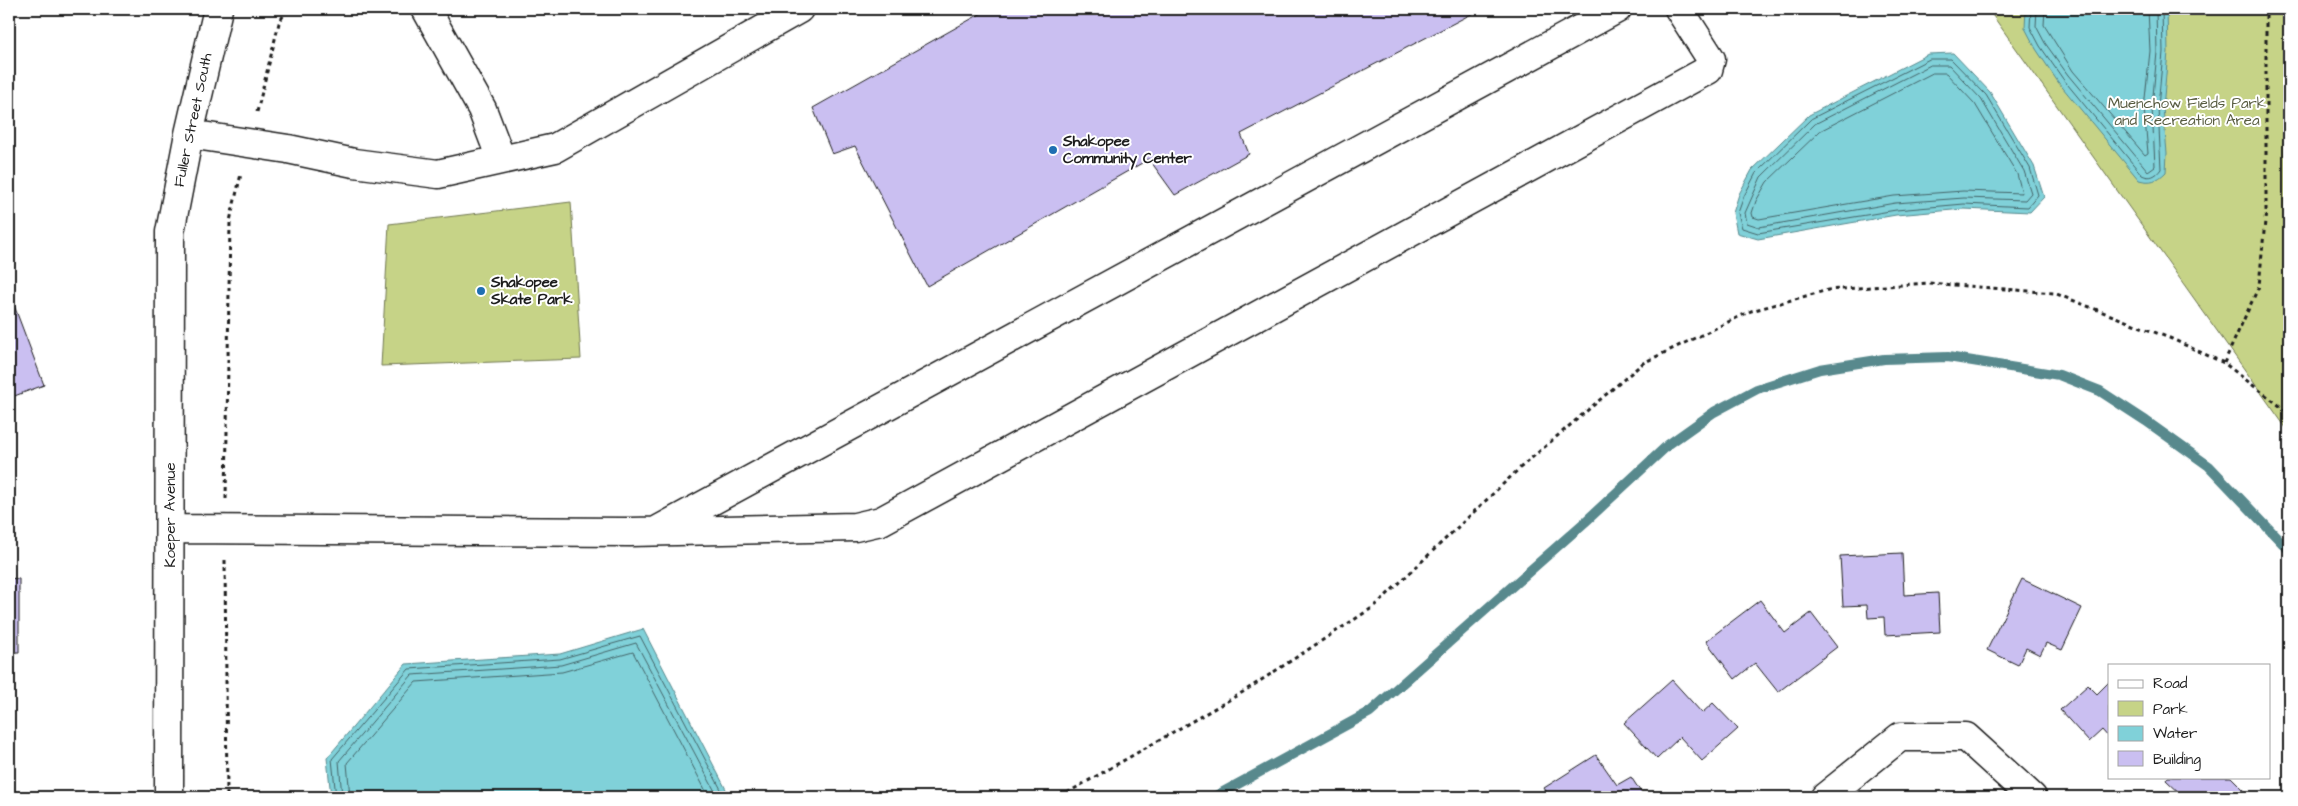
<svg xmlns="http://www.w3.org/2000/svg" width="2298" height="806" font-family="'Architects Daughter',sans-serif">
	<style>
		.green { fill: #c6d387; stroke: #717852 }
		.water { fill: #80d1d9; stroke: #58898d }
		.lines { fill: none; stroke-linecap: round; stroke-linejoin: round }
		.shore { stroke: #446468; stroke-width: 1 }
		.stream { stroke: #58898d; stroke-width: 10 }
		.building { fill: #cabff1; stroke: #1c1c1c }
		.minor-casing { stroke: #1c1c1c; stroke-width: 31 }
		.path { stroke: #1c1c1c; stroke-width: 3; stroke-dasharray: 4 4; stroke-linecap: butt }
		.minor { stroke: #fff; stroke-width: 28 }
		.poi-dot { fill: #1f6fb2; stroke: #fff; stroke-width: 2 }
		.labels { text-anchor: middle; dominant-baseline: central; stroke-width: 4; stroke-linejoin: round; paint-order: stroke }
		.park-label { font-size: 15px; fill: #585c41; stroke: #fff }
		.street-label { font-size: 15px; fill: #1c1c1c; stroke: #fff }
		.poi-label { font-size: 15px; font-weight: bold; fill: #1c1c1c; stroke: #fff; text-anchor: start }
	</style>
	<rect width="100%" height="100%" fill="#fff"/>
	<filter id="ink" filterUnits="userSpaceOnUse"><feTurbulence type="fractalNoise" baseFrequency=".02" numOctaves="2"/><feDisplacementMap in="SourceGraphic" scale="10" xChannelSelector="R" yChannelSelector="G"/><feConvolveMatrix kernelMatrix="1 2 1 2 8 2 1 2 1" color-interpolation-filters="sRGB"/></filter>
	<g filter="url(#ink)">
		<path class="green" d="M1988,9H2289V432Z
			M571,202L581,359L381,366L389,224Z"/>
		<path class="water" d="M2026,9H2167L2168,52L2163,108L2167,153L2166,172C2157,181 2151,183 2139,180L2058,82L2036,49L2025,28Z
			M1953,53L1990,92L2034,166L2044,197L2030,212L1964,209L1896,215L1758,239L1737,233L1733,213L1739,194L1752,170L1809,115L1928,54Z
			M643,629L730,797H331L327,758L406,664L560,654Z"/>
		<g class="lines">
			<path class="shore" d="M2031,9L2030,27L2040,46L2063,79L2142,175C2150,179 2156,176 2161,169L2158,107L2163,52L2162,9
				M2037,9L2036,26L2045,43L2068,75L2148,171L2155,166L2152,107L2157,52L2156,9
				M2045,9L2044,25L2073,71L2145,155L2148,153L2144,108L2150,51L2148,9
				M1930,59H1951L1986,95L2030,168L2038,195L2028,207L1964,204L1896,210L1758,233L1742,228L1738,213L1744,196L1756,173L1811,119Z
				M1931,65H1949L1981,99L2024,171L2031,193L2025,200L1964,198L1895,203L1759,227L1747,223L1745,213L1761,177L1815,124Z
				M1933,73H1946L1975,104L2017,174L2022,193L1963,191L1894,196L1759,219L1753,217L1752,213L1756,201L1767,182L1820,131Z
				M336,797L332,759L409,669L560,659L640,636L725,797
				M342,797L339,761L412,675L561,665L636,643L718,797
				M350,797L347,763L416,682L562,672L633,652L709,797"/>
			<path class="stream" d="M1214,797L1370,712L1585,522L1669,444L1714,412L1757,389L1820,369L1884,359L1948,357L2059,375L2100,391L2146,421L2209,466L2289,550"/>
		</g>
		<path class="building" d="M989,9H1481L1241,134L1249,154L1175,195L1149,159L927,286L855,146L832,154L813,108Z
			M12,300L44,385L9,398V301Z
			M1902,553L1904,595L1938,593L1940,632L1885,635L1884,617L1868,618L1867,605L1843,606L1840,556Z
			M9,578L19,579V652H9Z
			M2022,579L2082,608L2062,650L2046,643L2040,655L2026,648L2018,665L1987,650Z
			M1760,600L1785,633L1811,613L1837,647L1778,692L1755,663L1735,679L1706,641Z
			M1672,680L1702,713L1713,703L1738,729L1702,761L1680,737L1657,759L1624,723Z
			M2109,682V738L2102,730L2089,742L2060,710L2088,685L2097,694Z
			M9,717H13L11,784H9Z
			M1596,755L1617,785L1631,777L1644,797H1550L1544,788Z
			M2168,777H2231L2247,793L2244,797H2184L2166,780Z"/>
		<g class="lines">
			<g class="minor-casing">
				<path id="minor" d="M426,9L482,109L501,159
					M189,134L288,149L354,163L438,174L555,148L799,9
					M170,529L630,532L855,527L881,521L1708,70L1711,59L1679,9
					M658,530L1617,9
					M169,797L170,232L189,134L218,9
					M1825,797L1900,737H1966L2032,797"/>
			</g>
			<path class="path" d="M257,112L279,23L287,9
				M2224,363L2259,286L2266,210V9
				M226,499L230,221L241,174
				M225,560L227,797
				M1060,797L1243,692L1375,606L1521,467L1643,363L1751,311L1828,290L1929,283L2054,293L2172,339L2224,363L2289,413"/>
			<use href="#minor" class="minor"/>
		</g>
	</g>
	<g class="poi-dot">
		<circle cx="1053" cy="150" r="5"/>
		<circle cx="481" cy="291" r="5"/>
	</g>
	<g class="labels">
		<g class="park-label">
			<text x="2187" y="103">Muenchow Fields Park<tspan x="2187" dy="17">and Recreation Area</tspan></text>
		</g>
		<g class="street-label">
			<text transform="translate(193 120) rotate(-78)">Fuller Street South</text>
			<text transform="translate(170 515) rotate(-90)">Koeper Avenue</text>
		</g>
		<g class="poi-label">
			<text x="1063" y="141">Shakopee<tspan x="1063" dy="17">Community Center</tspan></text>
			<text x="491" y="282">Shakopee<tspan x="491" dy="17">Skate Park</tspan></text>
		</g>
	</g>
	<rect width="2298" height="806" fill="none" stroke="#fff" stroke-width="30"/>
	<rect x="15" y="15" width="2268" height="776" fill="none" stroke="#1c1c1c" stroke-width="2" filter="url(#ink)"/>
	<rect x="2108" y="664" width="162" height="115" fill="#ffffff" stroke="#a4a4a4"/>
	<rect x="2118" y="680" width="25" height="8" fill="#ffffff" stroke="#a4a4a4"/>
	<text x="2153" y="688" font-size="15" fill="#1c1c1c">Road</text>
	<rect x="2118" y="701" width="25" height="15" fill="#c6d387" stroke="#a4a4a4"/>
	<text x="2153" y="714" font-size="15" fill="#1c1c1c">Park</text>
	<rect x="2118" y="726" width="25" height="15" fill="#80d1d9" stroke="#a4a4a4"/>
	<text x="2153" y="738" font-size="15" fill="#1c1c1c">Water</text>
	<rect x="2118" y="751" width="25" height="15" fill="#cabff1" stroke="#a4a4a4"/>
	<text x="2153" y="764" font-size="15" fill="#1c1c1c">Building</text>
</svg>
